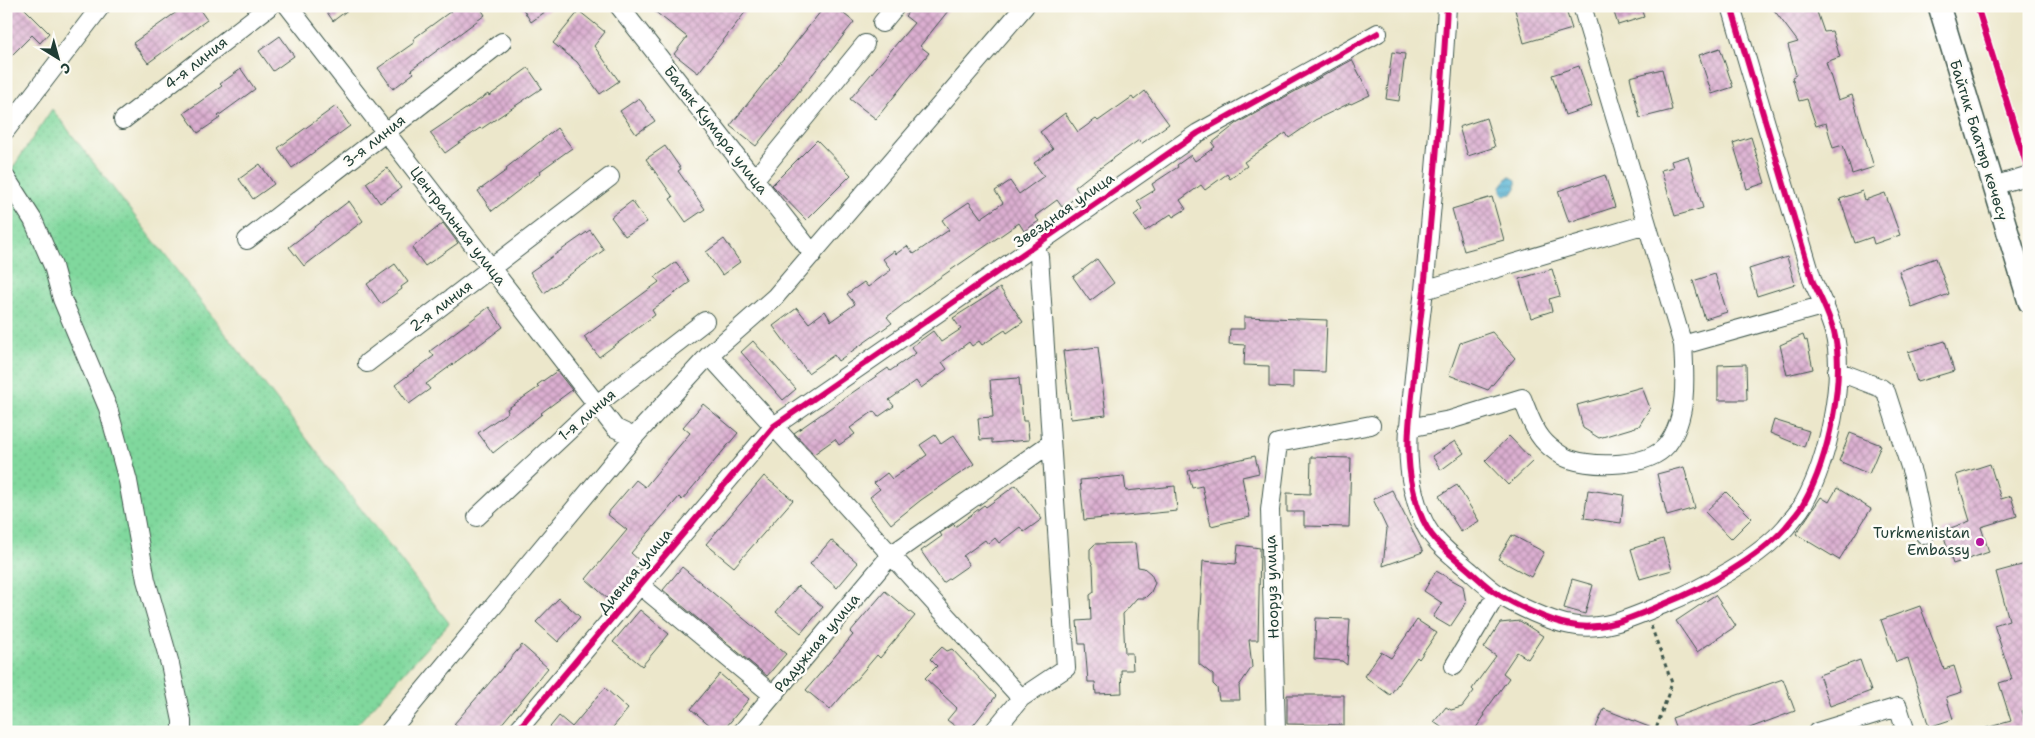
<svg xmlns="http://www.w3.org/2000/svg" width="2035" height="738" font-family="'Shantell Sans',sans-serif">
	<style>
		.grass { fill: url(#grass-dots); stroke: #508a68 }
		.water { fill: url(#water-rules); stroke: #3a7884 }
		.building { fill: url(#building-cross-hatch) }
		.lines { fill: none; stroke-linecap: round; stroke-linejoin: round }
		.minor-casing { stroke: #3e564b; stroke-width: 20 }
		.major-casing { stroke: #3e564b; stroke-width: 24 }
		.path { stroke: #3e564b; stroke-width: 3; stroke-dasharray: 4 4; stroke-linecap: butt }
		.minor { stroke: #fff; stroke-width: 18 }
		.major { stroke: #fff; stroke-width: 21 }
		.cycleway-casing { stroke: #fdfcf7; stroke-width: 9 }
		.cycleway { stroke: #d6006c; stroke-width: 6 }
		.poi-dot { fill: #b5179e; stroke: #fdfcf7; stroke-width: 2 }
		.labels { text-anchor: middle; dominant-baseline: central; stroke-width: 5; stroke-linejoin: round; paint-order: stroke }
		.street-label { font-size: 15px; fill: #1f3d34; stroke: #fdfcf7 }
		.poi-label { font-size: 15px; fill: #1f3d34; stroke: #fdfcf7; text-anchor: end }
	</style>
	<defs>
		<pattern id="grass-dots" width="8" height="8" patternUnits="userSpaceOnUse" patternTransform="scale(1.25)"><rect width="8" height="8" fill="#80d89d"/><path d="M2 2h.1M6 6h.1" fill="none" stroke="#6eba88" stroke-width="1.8" stroke-linecap="round"/></pattern>
		<pattern id="water-rules" width="6" height="5" patternUnits="userSpaceOnUse" patternTransform="scale(1.25)"><rect width="6" height="5" fill="#55b2d3"/><path d="M0 2.5h6" fill="none" stroke="#4692ac"/></pattern>
		<pattern id="building-cross-hatch" width="8" height="8" patternUnits="userSpaceOnUse" patternTransform="scale(1.25)"><rect width="8" height="8" fill="#dcafd1"/><path d="M0 0l8 8M0 8l8-8" fill="none" stroke="#b290aa"/></pattern>
	</defs>
	<rect width="100%" height="100%" fill="#fdfcf7"/>
	<filter id="ink" filterUnits="userSpaceOnUse"><feTurbulence type="fractalNoise" baseFrequency=".02" numOctaves="2"/><feDisplacementMap in="SourceGraphic" scale="10" xChannelSelector="R" yChannelSelector="G"/><feConvolveMatrix kernelMatrix="1 2 1 2 8 2 1 2 1" color-interpolation-filters="sRGB"/></filter>
	<filter id="wash" filterUnits="userSpaceOnUse"><feTurbulence type="fractalNoise" baseFrequency=".0096" numOctaves="4" result="noise"/><feDisplacementMap in="SourceGraphic" scale="20" xChannelSelector="R" yChannelSelector="G"/><feGaussianBlur stdDeviation="1.12" result="paint"/><feColorMatrix in="noise" values="0 0 0 0 0 0 0 0 0 0 0 0 0 0 0 0 0 1.4 0 .05"/><feComposite in="paint" operator="in"/></filter>
	<g filter="url(#wash)">
		<rect width="100%" height="100%" fill="#ece7cb"/>
		<path class="grass" d="M52,109L449,623L350,732H6V178Z"/>
		<path class="water" d="M1509,176L1516,180V188L1512,194L1504,195L1501,191V186Z"/>
		<g id="blocks">
			<path class="building" d="M6,6H22L49,33L40,43L32,35L6,61V21L12,15L6,10Z
				M185,6H197L207,20L148,63L133,43Z
				M323,6H353L333,21Z
				M447,6H479L485,15L411,70L414,73L393,89L378,68L415,42L413,39L451,11Z
				M521,6H553L531,22Z
				M648,6H750L698,73L674,54L687,37Z
				M825,6H834L854,22L756,146L730,126Z
				M913,6H952L920,46L929,53L876,119L850,99L914,23L905,16Z
				M1514,6H1551L1552,11L1565,7L1572,29L1524,43Z
				M1612,6H1640L1644,17L1618,25Z
				M1771,6H1815L1824,32L1832,31L1840,57L1826,62L1838,100L1852,95L1874,167L1852,174L1843,145L1833,148L1826,123L1816,126L1807,99L1799,101L1792,77L1796,75L1788,45L1798,42Z
				M579,11L605,32L594,46L619,81L600,94L577,62L553,43Z
				M280,36L294,56L273,71L259,51Z
				M1720,48L1733,87L1712,94L1699,55Z
				M1392,52L1405,54L1399,101L1386,99Z
				M1352,60L1370,95L1351,104L1350,103L1315,120L1289,138L1286,133L1244,162L1247,166L1230,179L1227,174L1205,190L1201,185L1180,200L1186,209L1173,217L1171,214L1145,231L1134,215L1142,209L1137,201L1155,190L1152,184L1178,167L1177,165L1191,155L1195,161L1215,147L1212,143L1236,124Z
				M1579,66L1592,106L1565,115L1552,75Z
				M528,68L542,88L481,129L480,128L445,153L430,133L488,94L489,96Z
				M241,69L255,89L218,116L220,118L198,133L184,113L222,86L220,84Z
				M1662,69L1672,110L1640,118L1630,77Z
				M1145,91L1169,124L1141,144L1139,140L1089,176L1075,187L1080,195L1062,207L1057,200L1035,216L1039,221L1024,231L1019,223L922,290L887,317L892,323L838,361L834,355L808,373L773,326L797,308L809,323L825,311L831,321L855,304L847,294L864,282L868,287L891,270L883,259L894,251L896,254L907,246L914,254L949,230L942,220L969,202L981,218L1003,203L995,191L1010,181L1019,194L1044,176L1034,163L1053,149L1040,132L1065,113L1078,132L1096,119L1098,121L1132,97L1134,100Z
				M639,98L655,121L636,134L620,111Z
				M336,106L350,126L292,168L278,148Z
				M1486,118L1495,147L1468,156L1459,127Z
				M557,128L572,148L540,171L541,173L492,211L478,191L507,170L506,168Z
				M1751,137L1765,183L1747,189L1733,143Z
				M817,140L851,175L806,220L772,185Z
				M665,146L681,169L678,171L705,209L686,222L670,199L673,197L646,159Z
				M1688,156L1703,208L1675,216L1661,170L1673,167L1671,161Z
				M260,164L274,184L253,199L239,179Z
				M387,168L401,188L380,203L366,183Z
				M1605,175L1615,207L1569,222L1558,191Z
				M1862,191L1865,200L1885,193L1900,235L1874,244L1872,237L1855,243L1840,199Z
				M1492,197L1504,240L1464,251L1452,209Z
				M349,201L363,221L304,266L289,247Z
				M632,201L647,222L625,236L611,217Z
				M443,223L458,243L425,266L412,248Z
				M590,230L604,250L544,293L530,272Z
				M724,239L740,262L722,275L706,252Z
				M1787,257L1795,284L1757,296L1749,269Z
				M1936,258L1949,294L1912,308L1899,271Z
				M1097,259L1114,283L1090,301L1073,277Z
				M676,262L690,282L652,310L655,315L599,357L584,337L659,282L655,277Z
				M395,264L408,282L401,287L402,289L381,304L367,284Z
				M1552,269L1560,296L1549,299L1552,311L1531,318L1519,279Z
				M1715,274L1727,312L1705,319L1693,281Z
				M1000,288L1023,322L1007,333L1005,330L982,345L979,341L972,346L969,342L942,362L947,369L921,388L916,381L889,400L894,406L878,417L874,411L850,428L855,434L839,445L835,439L814,454L794,433L888,368L890,371L916,353L911,347L933,331L941,342L961,329L953,318Z
				M489,307L503,327L426,384L430,389L409,404L395,385L434,356L430,351Z
				M1244,317L1327,320L1325,372L1293,371V388L1269,387V366L1244,365L1245,345L1229,344L1230,329H1244Z
				M1492,332L1515,358L1488,390L1449,375L1460,343Z
				M1803,335L1805,341L1807,340L1813,369L1787,375L1780,345Z
				M753,341L796,389L783,400L741,352Z
				M1945,341L1954,371L1917,382L1908,352Z
				M1098,347L1106,415L1071,419L1063,351Z
				M1746,364L1747,400H1718V365Z
				M557,371L572,390L541,413L542,414L493,453L478,433L508,412L507,409L539,387L537,385Z
				M1019,378L1023,421H1027L1029,440L992,443V439L980,440L978,418L993,417L990,380Z
				M1642,387L1650,408L1639,426L1599,438L1583,428L1577,405Z
				M703,404L738,433L682,500L679,497L631,553L641,562L609,600L586,579L627,530L607,514L636,480L645,487L690,433L683,427Z
				M1774,420L1809,431L1804,447L1770,433Z
				M1850,433L1881,445L1869,474L1839,461Z
				M935,435L941,444L954,435L974,464L921,500L891,524L870,497L880,489L874,483L887,473L892,479L927,455L920,445Z
				M1509,436L1533,461L1508,485L1485,461Z
				M1455,441L1464,453L1441,470L1432,456Z
				M1255,456L1259,473L1242,477L1250,517L1211,526L1202,486L1192,488L1188,471Z
				M1311,457L1351,458L1349,527L1304,526V512H1287V493L1310,494Z
				M1990,464L2001,499L2011,496L2017,516L1981,527L1989,552L1953,564L1942,531L1970,521L1956,475Z
				M1684,467L1695,508L1667,516L1657,474Z
				M764,476L793,500L734,567L706,544Z
				M1124,476L1126,491L1175,486L1177,511L1084,520L1080,480Z
				M1016,485L1042,519L1024,532L1020,527L999,543L995,538L988,544L985,540L963,556L969,565L943,583L921,551L942,536L940,533L954,524L955,527L984,505L986,507Z
				M1457,485L1479,521L1461,532L1439,496Z
				M1837,488L1871,509L1839,560L1796,534L1821,497L1829,502Z
				M1392,490L1423,552L1383,566L1387,529L1373,499Z
				M1588,490L1624,495L1621,523L1584,518Z
				M1726,492L1752,518L1731,539L1705,512Z
				M1512,535L1544,552L1531,577L1498,559Z
				M1663,539L1672,570L1640,579L1631,549Z
				M831,540L858,563L837,588L810,564Z
				M1135,543L1138,567L1144,568L1151,574L1155,583L1151,592L1145,598H1137L1123,614L1125,653H1132L1133,670H1121L1122,693L1096,694L1095,682H1088L1085,644H1079L1077,621L1091,620L1090,595L1094,592L1093,566L1090,558V549L1095,544Z
				M1238,545L1260,548L1258,640H1249L1252,667L1239,686L1240,700H1219L1217,688L1213,684V675L1199,664V623L1203,561L1236,564Z
				M2029,563V707L2022,710L2028,732H1987L1986,728L2011,721L1999,683L2012,679L1994,625L2009,620L1996,572Z
				M682,567L786,654L767,676L663,590Z
				M1436,571L1463,586L1466,603L1450,627L1433,617L1442,603L1424,591Z
				M1572,579L1593,585L1585,614L1564,608Z
				M798,586L823,607L801,633L776,612Z
				M885,591L915,616L880,658L877,655L830,710L806,690L853,635L850,632Z
				M1715,595L1736,626L1697,652L1676,621Z
				M559,598L580,617L558,642L536,622Z
				M1920,606L1944,669L1954,666L1962,692L1946,697L1953,719L1929,727L1908,658L1896,662L1881,620Z
				M640,610L669,634L642,666L613,642Z
				M1316,618L1350,619L1347,665L1342,661L1314,659Z
				M1417,620L1437,633L1419,659L1417,657L1390,695L1364,676L1381,652L1391,658Z
				M1520,621L1543,636L1528,659L1517,652L1503,673L1509,678L1483,714L1485,715L1473,732H1448L1434,722L1446,707L1451,710L1462,707L1474,691L1472,689L1496,656L1484,648L1500,623Z
				M522,645L548,668L495,732H463L454,724Z
				M942,647L947,651L952,649L996,696L968,732H963L947,720L957,708L925,678L937,666L930,659Z
				M1860,660L1871,691L1830,706L1819,675Z
				M720,674L749,699L722,732H718L691,709Z
				M1783,679L1795,711L1739,732H1677L1672,718Z
				M605,688L628,709L609,732H546L559,716L572,727Z
				M1287,695H1344V725L1287,724Z
				M1604,709L1659,731V732H1594Z"/>
		</g>
	</g>
	<g filter="url(#ink)">
		<use href="#blocks" fill-opacity="0" stroke="#3e564b" stroke-width="1"/>
		<g class="lines">
			<g class="minor-casing">
				<path id="minor" d="M288,6L615,428L634,437
					M619,6L813,254
					M1447,6C1442,101 1433,196 1424,290C1420,323 1416,355 1413,387C1409,421 1405,456 1413,489C1423,534 1437,543 1470,571C1479,579 1488,588 1498,594C1515,605 1551,622 1571,625C1603,632 1635,616 1664,604C1702,589 1759,558 1786,527C1792,519 1800,511 1804,503C1828,460 1846,379 1834,332C1829,314 1821,298 1813,282L1731,6
					M882,23L896,6
					M123,120L270,6
					M6,130L101,6
					M6,178L33,220L53,266L62,299L108,408L128,481L146,580L170,664L182,721V732
					M754,180L865,44
					M1993,186L2029,175
					M247,240L502,42
					M1424,290L1646,224
					M1683,345L1825,305
					M709,355L1021,698
					M367,363L610,177
					M1837,371L1881,388L1886,392L1913,476L1925,535
					M1408,428L1450,420L1522,398C1529,415 1535,435 1550,447C1555,451 1563,457 1569,459C1594,467 1648,468 1667,445C1688,418 1685,377 1683,345L1582,6
					M477,517L596,405L705,321
					M640,585L773,695
					M1454,666L1497,594
					M389,732L634,437L709,355L775,297L1025,6
					M516,732L774,426L1198,133L1378,33
					M742,732L891,555L1051,443
					M993,732L1021,698L1066,668L1039,256L1033,247
					M1276,732L1270,510L1278,443L1371,425
					M1817,732L1898,707L1906,732"/>
			</g>
			<g class="major-casing">
				<path id="major" d="M1939,6L2029,302"/>
			</g>
			<path class="path" d="M1651,626L1672,683L1655,732"/>
			<use href="#minor" class="minor"/>
			<use href="#major" class="major"/>
			<g class="cycleway-casing">
				<path id="cycleway" d="M1447,6C1442,101 1433,196 1424,290C1420,323 1416,355 1413,387C1409,421 1405,456 1413,489C1423,534 1437,543 1470,571C1479,579 1488,588 1498,594C1515,605 1551,622 1571,625C1603,632 1635,616 1664,604C1702,589 1759,558 1786,527C1792,519 1800,511 1804,503C1828,460 1846,379 1834,332C1829,314 1821,298 1813,282L1731,6
					M1977,6L2029,173
					M516,732L774,426L1198,133L1378,33"/>
			</g>
			<use href="#cycleway" class="cycleway"/>
		</g>
	</g>
	<circle class="poi-dot" cx="1980" cy="542" r="5"/>
	<g class="labels">
		<g class="street-label">
			<text transform="translate(196 63) rotate(-38)">4-я линия</text>
			<text transform="translate(716 130) rotate(52)">Балык Кумара улица</text>
			<text transform="translate(1979 140) rotate(73)">Байтик Баатыр көчөсү</text>
			<text transform="translate(374 141) rotate(-38)">3-я линия</text>
			<text transform="translate(1064 210) rotate(-35)">Звездная улица</text>
			<text transform="translate(458 226) rotate(52)">Центральная улица</text>
			<text transform="translate(441 306) rotate(-37)">2-я линия</text>
			<text transform="translate(587 415) rotate(-41)">1-я линия</text>
			<text transform="translate(635 571) rotate(-50)">Дивная улица</text>
			<text transform="translate(1272 587) rotate(-92)">Нооруз улица</text>
			<text transform="translate(817 643) rotate(-50)">Радужная улица</text>
		</g>
		<g class="poi-label">
			<text x="1970" y="533">Turkmenistan<tspan x="1970" dy="17">Embassy</tspan></text>
		</g>
	</g>
	<rect width="2035" height="738" fill="none" stroke="#fdfcf7" stroke-width="25"/>
	<g transform="translate(58 58) rotate(143)" stroke="#fdfcf7" stroke-width="4" paint-order="stroke">
	<path d="M0-4L9 19L0 12L-9 19Z" fill="#1f3d34"/>
	<text y="-8" font-size="14" font-weight="bold" text-anchor="middle" fill="#1f3d34">С</text>
	</g>
</svg>
